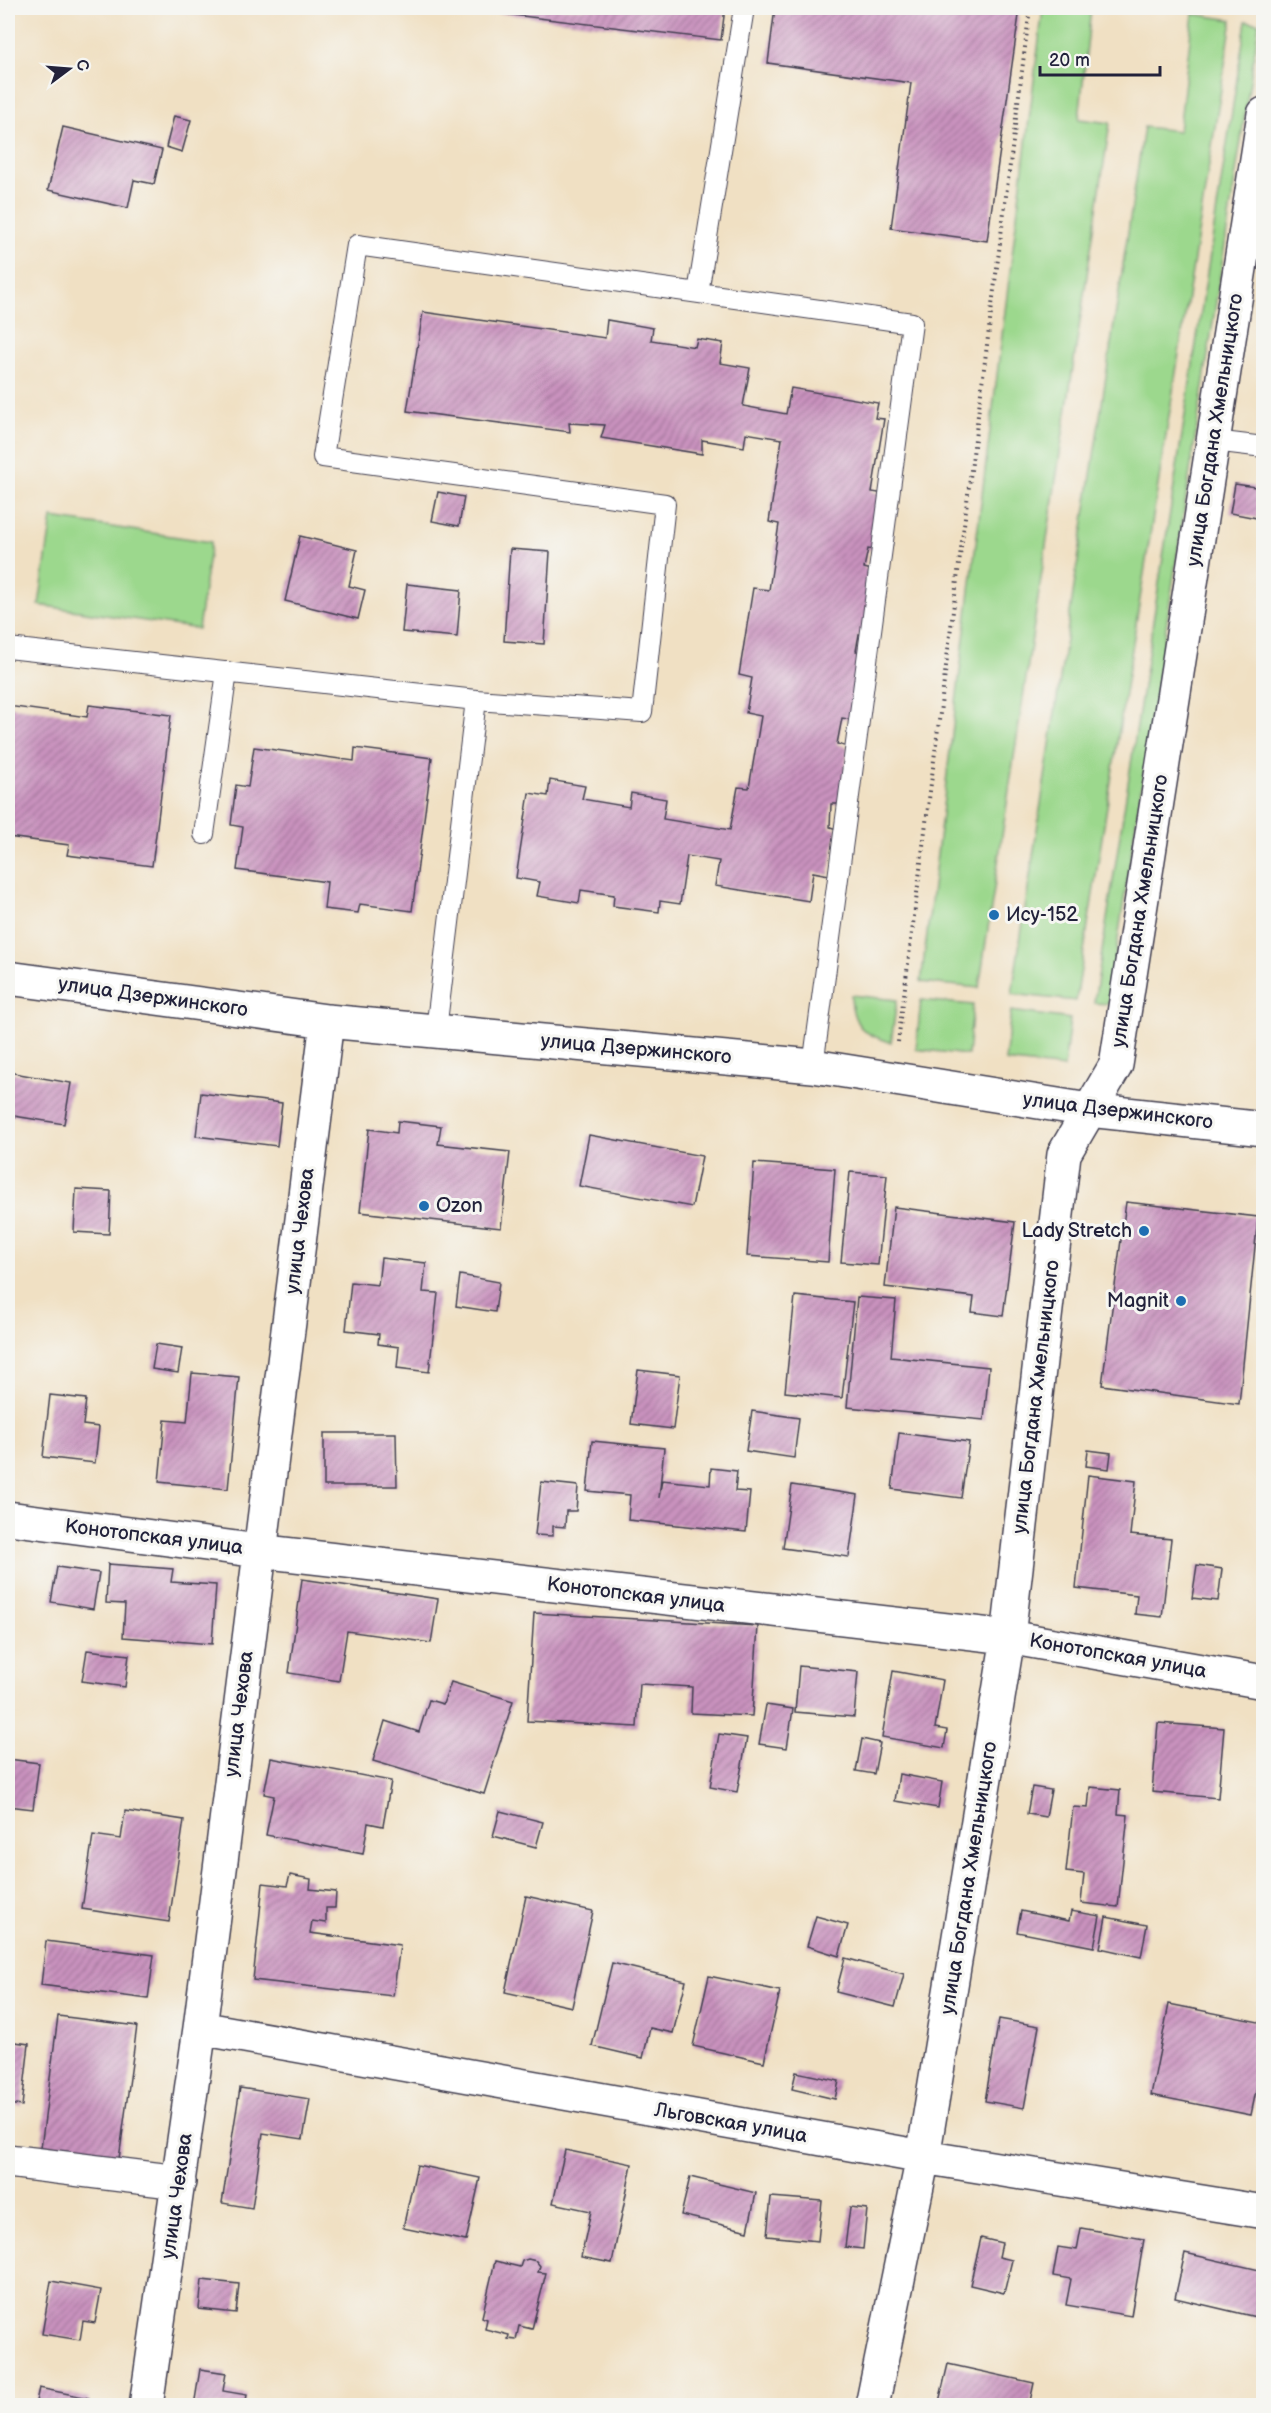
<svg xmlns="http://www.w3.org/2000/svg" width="1271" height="2413" font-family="'Balsamiq Sans',sans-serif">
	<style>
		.green { fill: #9cd88d; stroke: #5f7d64; stroke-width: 1.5 }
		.building { fill: url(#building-hatch) }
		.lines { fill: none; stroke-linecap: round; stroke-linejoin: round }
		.lane-casing { stroke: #413e4f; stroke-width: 22 }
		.street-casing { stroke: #413e4f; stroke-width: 36 }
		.path { stroke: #413e4f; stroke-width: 4; stroke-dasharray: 1.5 4.5; stroke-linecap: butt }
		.lane { stroke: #fff; stroke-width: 20 }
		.street { stroke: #fff; stroke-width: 33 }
		.poi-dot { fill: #1f6fb2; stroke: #f6f6f2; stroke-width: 2 }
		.labels { text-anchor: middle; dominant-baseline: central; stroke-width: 6; stroke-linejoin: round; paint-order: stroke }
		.street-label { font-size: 20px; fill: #22223b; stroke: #f6f6f2 }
		.poi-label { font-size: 20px; fill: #22223b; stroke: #f6f6f2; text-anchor: start }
	</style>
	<defs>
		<pattern id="building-hatch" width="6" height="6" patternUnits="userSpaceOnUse" patternTransform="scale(1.5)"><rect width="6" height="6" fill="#c992be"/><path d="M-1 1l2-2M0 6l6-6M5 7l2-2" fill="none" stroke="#a3779c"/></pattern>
	</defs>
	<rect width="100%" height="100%" fill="#f6f6f2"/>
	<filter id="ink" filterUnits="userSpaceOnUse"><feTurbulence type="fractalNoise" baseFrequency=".0167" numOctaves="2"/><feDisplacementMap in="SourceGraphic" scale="12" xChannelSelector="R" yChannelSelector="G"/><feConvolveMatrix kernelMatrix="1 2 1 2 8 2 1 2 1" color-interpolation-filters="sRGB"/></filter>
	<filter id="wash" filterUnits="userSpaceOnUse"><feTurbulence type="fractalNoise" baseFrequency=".008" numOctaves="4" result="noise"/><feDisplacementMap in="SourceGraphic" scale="24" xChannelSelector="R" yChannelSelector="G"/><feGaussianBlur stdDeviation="1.35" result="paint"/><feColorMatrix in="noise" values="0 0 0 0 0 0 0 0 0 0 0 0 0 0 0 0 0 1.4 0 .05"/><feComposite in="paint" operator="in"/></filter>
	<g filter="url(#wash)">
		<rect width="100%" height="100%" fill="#f0e0c3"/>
		<path class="green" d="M1043,8H1091L1079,119L1110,123L979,988L921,982Z
			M1193,14L1232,20L1076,1001L1012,994L1144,127L1179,131Z
			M1246,21L1259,23L1108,1004L1094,1003Z
			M52,518L211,542L198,629L39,605Z
			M851,995L897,1000L891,1042C863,1035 852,1026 851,995Z
			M921,1000L973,1005L968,1055L916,1049Z
			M1011,1011L1070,1019L1064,1068L1005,1061Z"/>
		<g id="blocks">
			<path class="building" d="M455,8H725L721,40Z
				M775,8H1020L987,241L891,228L911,83L768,63Z
				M174,116L191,120L182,152L166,147Z
				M63,127L162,150L154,184L134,180L128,208L48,190Z
				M423,312L605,338L607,320L653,328L651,340L695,347L697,339L723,343L720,363L750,368L743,406L786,414L791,388L878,403L875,418L884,419L872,492L891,495L880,551L868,549L864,568L879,572L871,637L859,634L856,651L866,653L855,720L842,718L837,744L848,747L842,804H831L830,827L837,829L829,875L813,872L809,901L715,886L719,861L687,856L680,904L660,901L659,912L613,906L614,895L581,890L579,903L537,896L540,882L516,878L529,793L548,796L550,780L585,786L582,799L629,807L631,793L666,799L663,819L730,830L738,787L749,788L761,716L746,713L752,678L739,675L753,588L769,590L779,524L769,522L782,439L746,433L744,447L702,440V454L601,438L605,425L569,423L570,432L407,411Z
				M1235,484L1262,488L1257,518L1230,513Z
				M438,492L464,497L459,526L432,521Z
				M300,536L357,550L349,586L365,590L358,619L285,601Z
				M510,549L550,552L544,644L504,641Z
				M407,584L461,590L457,637L402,632Z
				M89,705L171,715L152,866L67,855L69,845L8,837V706L87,717Z
				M254,747L354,761L355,748L432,758L412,911L360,904L358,913L324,909L327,882L237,870L243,827L231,825L236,785L248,787Z
				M8,1072L71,1083L64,1124L8,1115Z
				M201,1093L282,1103L277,1146L196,1136Z
				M398,1121L441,1126L438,1144L510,1152L501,1228L360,1212L369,1129L397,1133Z
				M589,1135L702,1156L692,1207L579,1186Z
				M754,1163L835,1169L828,1262L747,1256Z
				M850,1172L887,1175L878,1265L841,1262Z
				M76,1189L111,1191L109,1234L74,1232Z
				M1126,1202L1258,1217L1239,1404L1102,1385Z
				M894,1207L1015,1222L1003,1316L972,1312L974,1297L885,1287Z
				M381,1258L426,1263L423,1292L438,1293L429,1372L397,1368L399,1347L378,1344L379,1334L346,1330L351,1282L378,1285Z
				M460,1275L499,1282L495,1312L456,1306Z
				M795,1296L853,1302L842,1398L785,1392Z
				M857,1297L896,1300L891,1357L989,1367L984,1420L847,1407Z
				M156,1344L182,1348L178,1373L152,1369Z
				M638,1370L680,1375L673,1429L631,1424Z
				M192,1373L239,1377L228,1489L159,1482L165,1420L187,1422Z
				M50,1395L86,1399L83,1425L99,1427L95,1463L43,1457Z
				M752,1411L799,1418L794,1458L746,1451Z
				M324,1433H396L397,1486H324Z
				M899,1433L969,1442L961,1498L892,1489Z
				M592,1441L664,1448L659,1498L662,1480L710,1485L711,1468L737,1471L735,1491L750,1492L746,1532L628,1520L630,1495L587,1491Z
				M1088,1450L1111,1453L1109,1469L1086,1466Z
				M1088,1475L1136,1481L1130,1535L1171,1539L1162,1617L1135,1614L1137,1595L1076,1588Z
				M541,1482L578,1486L576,1511H566L565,1527L553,1526V1536L535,1535Z
				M792,1485L858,1495L849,1557L783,1548Z
				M108,1564L173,1569L171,1582L216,1585L212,1644L123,1637L125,1604L106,1603Z
				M1197,1565L1222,1569L1218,1601L1192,1598Z
				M57,1567L99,1573L93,1609L51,1602Z
				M302,1579L438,1599L431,1643L347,1631L339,1681L289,1673Z
				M534,1613L758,1626L752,1716L691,1713L692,1687L640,1684L637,1727L527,1721Z
				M87,1650L129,1655L125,1687L82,1681Z
				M799,1666L858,1672L854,1717L795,1712Z
				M893,1671L943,1680L935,1728L947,1730L944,1748L882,1737Z
				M451,1682L513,1701L484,1794L373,1761L385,1721L419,1732L429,1700L443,1704Z
				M766,1705L793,1709L787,1748L759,1744Z
				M1158,1723L1224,1728L1218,1798L1152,1792Z
				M719,1734L747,1738L737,1792L710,1787Z
				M862,1739L880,1743L874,1774L856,1771Z
				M271,1758L391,1781L383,1826L368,1823L363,1854L266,1835L274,1796L264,1794Z
				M8,1759L39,1763L33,1809L8,1806Z
				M899,1774L942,1782L938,1808L895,1801Z
				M1032,1787L1051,1790L1046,1817L1027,1814Z
				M1090,1787L1120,1790L1118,1814L1128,1815L1118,1907L1081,1903L1084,1874L1066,1872L1073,1807L1088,1808Z
				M125,1811L184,1820L169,1922L82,1909L93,1835L121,1839Z
				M500,1811L543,1822L536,1847L493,1836Z
				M290,1875L311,1879L310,1889L336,1892L335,1908H326V1923L312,1921L310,1933L400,1945L393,1996L253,1980L263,1883L287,1886Z
				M526,1896L593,1911L572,2007L505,1992Z
				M1021,1911L1069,1921L1071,1911L1100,1916L1094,1947L1017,1932Z
				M816,1916L848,1925L839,1956L807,1946Z
				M1106,1917L1147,1925L1141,1957L1100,1948Z
				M46,1941L154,1955L148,1999L41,1985Z
				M845,1958L904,1974L895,2007L836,1992Z
				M612,1963L686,1981L673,2033L650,2028L643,2058L592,2046Z
				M709,1976L780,1991L764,2062L693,2046Z
				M1169,2004L1264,2023V2052L1251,2115L1151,2095Z
				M58,2016L137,2026L119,2159L41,2148Z
				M999,2019L1039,2026L1024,2108L985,2101Z
				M8,2041L29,2044L22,2106L8,2104Z
				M796,2072L839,2081L835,2099L792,2089Z
				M240,2088L310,2099L303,2139L263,2133L252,2208L222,2203Z
				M565,2150L632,2164L612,2263L581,2257L591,2211L553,2203Z
				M417,2165L480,2178L466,2241L403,2228Z
				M690,2177L756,2193L748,2231L681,2215Z
				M771,2197L822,2201L818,2241L767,2236Z
				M850,2207L867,2209L863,2249L845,2247Z
				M1081,2228L1144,2239L1131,2316L1066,2305L1071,2279L1053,2276L1058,2247L1077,2250Z
				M981,2238L1002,2243L999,2257L1012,2260L1004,2293L970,2285Z
				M1185,2253L1264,2271V2284L1256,2317L1175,2298Z
				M528,2259L536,2261L540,2266L538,2272L546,2273L532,2329L519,2326L516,2340L508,2339L509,2335L485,2329L487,2319L482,2317L495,2261L520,2267L522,2261Z
				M202,2280L239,2284L236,2313L199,2309Z
				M51,2281L101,2290L95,2323L83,2321L80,2340L42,2334Z
				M948,2364L1034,2383L1029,2406H938Z
				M200,2369L226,2373L223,2391L247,2395L245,2406H194Z
				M39,2388L89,2398L88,2406H35Z"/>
		</g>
	</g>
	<g filter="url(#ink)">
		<use href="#blocks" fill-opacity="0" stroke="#413e4f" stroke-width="1.5"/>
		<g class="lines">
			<g class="lane-casing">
				<path id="lane" d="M698,293L744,8
					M1214,441L1264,447
					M8,648L476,700L642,712L665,504L323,457L357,245L912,323L813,1066
					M204,834L227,672
					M436,1030L476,700"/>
			</g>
			<g class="street-casing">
				<path id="street" d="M8,978L327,1021L813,1066L1089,1110L1264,1129
					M8,1518L259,1551L1008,1637L1264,1682
					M200,2028L923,2157L1264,2212
					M8,2161L179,2182
					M146,2406L200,2028L327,1021
					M872,2406L923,2157L1008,1637L1064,1154L1116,1065L1264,114"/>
			</g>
			<path class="path" d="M898,1042L1030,8"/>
			<use href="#lane" class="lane"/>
			<use href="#street" class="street"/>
		</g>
	</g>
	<g class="poi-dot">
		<circle cx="994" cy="915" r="6"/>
		<circle cx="424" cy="1206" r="6"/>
		<circle cx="1144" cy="1231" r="6"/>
		<circle cx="1181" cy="1301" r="6"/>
	</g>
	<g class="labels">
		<g class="street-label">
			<text transform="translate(1215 430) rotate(-81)">улица Богдана Хмельницкого</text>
			<text transform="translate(1140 911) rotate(-81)">улица Богдана Хмельницкого</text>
			<text transform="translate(153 997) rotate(8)">улица Дзержинского</text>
			<text transform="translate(636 1049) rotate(5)">улица Дзержинского</text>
			<text transform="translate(1118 1111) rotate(7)">улица Дзержинского</text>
			<text transform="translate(300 1231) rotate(-83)">улица Чехова</text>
			<text transform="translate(1036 1397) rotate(-83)">улица Богдана Хмельницкого</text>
			<text transform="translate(154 1537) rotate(7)">Конотопская улица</text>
			<text transform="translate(636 1595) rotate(7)">Конотопская улица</text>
			<text transform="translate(1118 1656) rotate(10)">Конотопская улица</text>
			<text transform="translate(239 1714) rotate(-83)">улица Чехова</text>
			<text transform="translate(969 1878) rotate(-81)">улица Богдана Хмельницкого</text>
			<text transform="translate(731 2123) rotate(10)">Льговская улица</text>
			<text transform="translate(177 2196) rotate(-82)">улица Чехова</text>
		</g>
		<g class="poi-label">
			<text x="1006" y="915">Ису-152</text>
			<text x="436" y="1206">Ozon</text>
			<text x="1132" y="1231" text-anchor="end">Lady Stretch</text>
			<text x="1169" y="1301" text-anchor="end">Magnit</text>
		</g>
	</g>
	<rect width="1271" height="2413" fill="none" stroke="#f6f6f2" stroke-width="30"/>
	<g transform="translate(69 69) rotate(74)" stroke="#f6f6f2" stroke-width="4.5" paint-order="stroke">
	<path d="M0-4.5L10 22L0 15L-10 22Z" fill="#22223b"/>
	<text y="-9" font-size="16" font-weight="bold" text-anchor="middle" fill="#22223b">С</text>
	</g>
	<path d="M1040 66v9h120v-9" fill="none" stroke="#22223b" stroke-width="3"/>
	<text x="1049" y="66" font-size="18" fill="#22223b" stroke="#f6f6f2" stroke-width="4.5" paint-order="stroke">20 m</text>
</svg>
